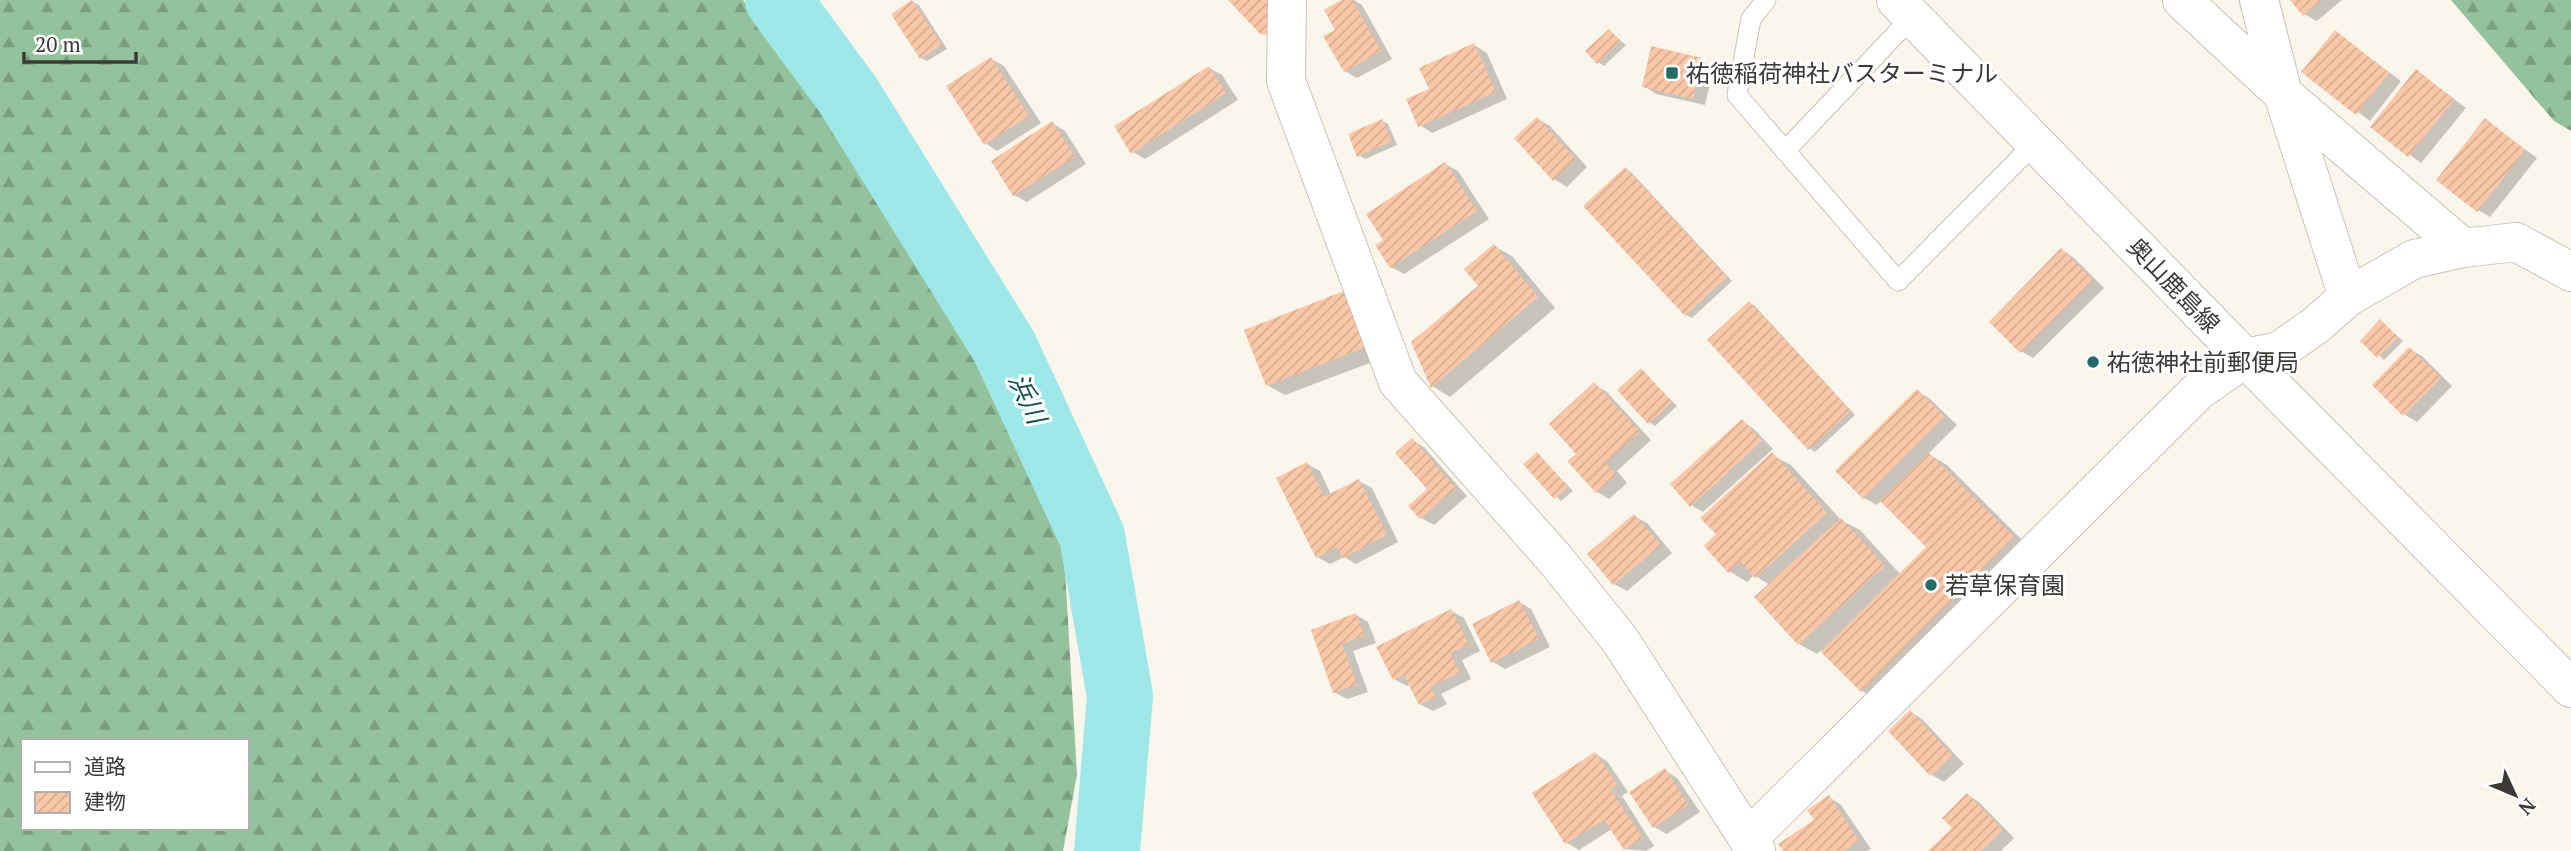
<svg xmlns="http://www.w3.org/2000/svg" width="2571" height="851" font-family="'PT Serif','Noto Sans JP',serif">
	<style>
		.forest { fill: url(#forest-firs); fill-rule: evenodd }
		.shadow { fill: #0003 }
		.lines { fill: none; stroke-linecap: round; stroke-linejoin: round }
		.river { stroke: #9fe8ea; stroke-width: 66 }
		.building { fill: url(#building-hatch) }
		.service-casing { stroke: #c8c4ba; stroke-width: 21 }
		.minor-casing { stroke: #c8c4ba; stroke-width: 40 }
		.secondary-casing { stroke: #c8c4ba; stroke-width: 40 }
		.service { stroke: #fff; stroke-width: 19 }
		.minor { stroke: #fff; stroke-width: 38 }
		.secondary { stroke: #fff; stroke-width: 38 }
		.poi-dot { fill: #226c65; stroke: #fff; stroke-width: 2.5 }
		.labels { text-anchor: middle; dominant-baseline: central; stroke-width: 6; stroke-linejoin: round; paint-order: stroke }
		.poi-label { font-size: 24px; fill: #3c3a36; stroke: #fff; text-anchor: start }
		.street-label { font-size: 24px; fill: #3c3a36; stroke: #fff }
		.water-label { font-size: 26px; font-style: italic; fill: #145355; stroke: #fff }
	</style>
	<defs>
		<pattern id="forest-firs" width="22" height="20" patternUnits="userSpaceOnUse" patternTransform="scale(1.75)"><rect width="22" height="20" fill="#94c29c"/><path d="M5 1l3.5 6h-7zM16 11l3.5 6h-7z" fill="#7a9f80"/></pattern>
		<pattern id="building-hatch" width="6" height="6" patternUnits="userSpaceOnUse" patternTransform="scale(1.75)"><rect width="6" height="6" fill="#fbc7a9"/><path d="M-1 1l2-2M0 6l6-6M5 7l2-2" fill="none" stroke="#d8ac92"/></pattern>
	</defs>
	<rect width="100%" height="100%" fill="#faf6ec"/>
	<path class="forest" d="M0,0H743L920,243L1064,553L1077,775L1063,851H0ZM23,741H247V828H23Z
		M2451,0H2571V131L2554,121Z"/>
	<path class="shadow" d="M1345,0H1354L1362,5L1392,59L1357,78L1345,71Z
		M2292,0H2342L2317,21L2304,14Z
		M913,2L919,5L947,49L927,61L921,58Z
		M1609,31L1626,45L1604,66L1598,62Z
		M2335,32L2401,81L2370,121L2304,72Z
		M1474,45L1487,53L1507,99L1432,133L1420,125L1431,90Z
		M1652,48L1702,60L1714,67L1705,105L1656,94L1644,86Z
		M991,59L1004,66L1041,123L997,151L985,143Z
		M1209,68L1222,75L1238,100L1145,159L1133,152Z
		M2417,71L2466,108L2421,163L2372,127Z
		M1538,119L1550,126L1587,167L1567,187L1554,179Z
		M1382,121L1388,124L1397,145L1365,159L1359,155Z
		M2486,121L2537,158L2490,217L2478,210Z
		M1052,123L1065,131L1086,164L1027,202L1014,195Z
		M1445,164L1458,171L1489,219L1404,274L1391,267L1377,245L1385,240Z
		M1625,169L1631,172L1732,281L1692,318L1686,315Z
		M1494,246L1512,256L1555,308L1450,397L1432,386L1480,286Z
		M2062,250L2074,258L2104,288L2033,358L2021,351Z
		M1344,293L1383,358L1285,395L1267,385Z
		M1749,303L1755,306L1855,415L1815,452L1809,448Z
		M2381,322L2403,341L2384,360L2362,341Z
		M2409,349L2422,356L2452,386L2417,422L2404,414Z
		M1641,370L1677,406L1655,426L1649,422Z
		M1595,385L1607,392L1651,440L1617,471L1627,483L1609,499L1597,492L1579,454Z
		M1917,391L1929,398L1957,425L1928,454L1947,465L2031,549L1880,701L1862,691L1822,650L1817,654L1799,644L1770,585L1754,575L1747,582L1729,571L1718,534L1772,455L1791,465L1841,520L1860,530L1901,575L1929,547L1882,500L1877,505L1864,498L1838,471Z
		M1742,421L1754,429L1773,449L1703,512L1691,505Z
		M1412,440L1424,447L1467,496L1434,525L1421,518L1430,490Z
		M1537,454L1573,491L1561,501L1525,465Z
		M1307,464L1320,471L1331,495L1359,481L1372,488L1398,542L1356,564L1344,557L1330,564L1317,557Z
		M1634,516L1647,523L1672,553L1627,591L1614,584Z
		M1519,602L1531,609L1550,647L1505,669L1493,662Z
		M1451,611L1464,618L1480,651L1462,660L1471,679L1441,694L1447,704L1433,711L1420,704L1410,684L1407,686L1394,679Z
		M1356,615L1368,622L1376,643L1353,651L1368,692L1347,699L1334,692L1313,631Z
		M1910,712L1922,719L1964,764L1944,782L1932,775L1890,731Z
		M1595,754L1607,761L1628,792L1622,796L1654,846L1646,851L1625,849L1612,829L1579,850L1567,843L1534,793Z
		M1665,770L1677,778L1700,812L1667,834L1654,827Z
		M1968,795L1980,803L2014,838L2001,851H1931L1954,828Z
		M1829,797L1841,805L1871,849L1867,851H1785L1817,821Z"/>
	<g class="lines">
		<path class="river" d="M778,0L848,95L1005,348L1092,536L1120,696L1107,851"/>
	</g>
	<path class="building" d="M912,0L942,45L920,59L891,14Z
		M1228,0H1269L1268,35L1260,34Z
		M1341,0H1352L1381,51L1344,72L1323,36L1335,30L1324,10Z
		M2290,0H2321L2303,16Z
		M1609,29L1621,41L1597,64L1585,51Z
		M2335,30L2389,73L2356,115L2301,72Z
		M1474,43L1496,92L1418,127L1406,99L1429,89L1419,68Z
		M1651,46L1702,58L1693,99L1642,87Z
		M991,57L1029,116L984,145L946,86Z
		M1209,66L1226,93L1131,154L1114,126Z
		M2416,69L2454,100L2408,157L2370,127Z
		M1537,117L1576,159L1553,181L1514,138Z
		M2485,118L2525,150L2477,212L2436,180Z
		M1382,119L1392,141L1357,157L1348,134Z
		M1052,121L1075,157L1013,196L991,161Z
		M1445,162L1477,211L1390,268L1375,245L1383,240L1366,214Z
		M1625,167L1727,277L1685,316L1583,206Z
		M1494,244L1538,297L1431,388L1411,342L1478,286L1464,269Z
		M2061,248L2093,280L2020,353L1989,322Z
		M1344,291L1366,347L1266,386L1244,330Z
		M1749,301L1851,411L1808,450L1707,340Z
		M2380,319L2398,337L2377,358L2360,341Z
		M2409,347L2441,378L2403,416L2372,385Z
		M1641,368L1672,402L1648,424L1617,390Z
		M1594,382L1640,432L1605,463L1616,475L1596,493L1567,461L1576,454L1549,424Z
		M1917,389L1945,417L1863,499L1835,471Z
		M1742,419L1762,441L1690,507L1670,484Z
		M1412,438L1456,488L1420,519L1408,506L1427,489L1395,453Z
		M1537,452L1568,487L1554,499L1523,464Z
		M1772,452L1827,513L1755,578L1740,561L1728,573L1704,546L1716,534L1700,518Z
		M1929,453L2014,537L1861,692L1821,652L1926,547L1880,501Z
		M1307,462L1324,497L1359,479L1387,535L1343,558L1337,547L1316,558L1276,478Z
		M1634,514L1661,545L1613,585L1587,554Z
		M1841,518L1885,566L1798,645L1754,597Z
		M1519,600L1539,639L1491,663L1472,624Z
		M1451,609L1469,644L1450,653L1460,672L1430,687L1435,697L1419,705L1404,675L1393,680L1376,647Z
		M1356,613L1364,636L1342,644L1357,685L1333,693L1311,630Z
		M1910,710L1953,756L1930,776L1888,731Z
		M1595,752L1617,784L1610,789L1643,838L1624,850L1604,820L1565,844L1532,793Z
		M1665,768L1688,805L1653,828L1629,792Z
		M1967,793L2003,830L1981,851H1928L1952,828L1942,818Z
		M1829,795L1859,841L1844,851H1783L1778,844L1814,820L1807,810Z"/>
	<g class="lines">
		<g class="service-casing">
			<path id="service" d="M1766,0L1751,19L1737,95L1898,281L2036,142
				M1785,151L1913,16"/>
		</g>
		<g class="minor-casing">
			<path id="minor" d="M1287,0L1286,81L1398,382L1555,559L1620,640L1756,851
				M2182,0L2283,94L2463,248
				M2259,0L2283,94L2348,297
				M1748,839L2197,392L2245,358L2279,351L2316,325L2348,297L2414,259L2463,248L2516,242L2571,272"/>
		</g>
		<g class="secondary-casing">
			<path id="secondary" d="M1896,0L2245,358L2571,688"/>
		</g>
		<use href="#service" class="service"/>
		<use href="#minor" class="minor"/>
		<use href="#secondary" class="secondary"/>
	</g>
	<g class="poi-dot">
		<rect x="1665" y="66" width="14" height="14" rx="3.5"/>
		<circle cx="2093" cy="362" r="7"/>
		<circle cx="1931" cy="585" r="7"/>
	</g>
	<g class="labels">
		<g class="poi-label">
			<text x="1686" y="73">祐徳稲荷神社バスターミナル</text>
			<text x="2107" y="362">祐徳神社前郵便局</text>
			<text x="1945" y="585">若草保育園</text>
		</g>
		<g class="street-label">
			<text transform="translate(2174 285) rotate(46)">奥山鹿島線</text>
		</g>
		<g class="water-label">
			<text transform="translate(1028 398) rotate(65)">浜川</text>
		</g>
	</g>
	<rect x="21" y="739" width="228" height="91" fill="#ffffff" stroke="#b1b0af" stroke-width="2"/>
	<rect x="35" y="762" width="35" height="10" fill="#ffffff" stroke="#b1b0af" stroke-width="2"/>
	<text x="84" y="774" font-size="21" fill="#3c3a36">道路</text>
	<rect x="35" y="792" width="35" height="21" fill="url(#building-hatch)" stroke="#b1b0af" stroke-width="2"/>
	<text x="84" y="809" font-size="21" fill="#3c3a36">建物</text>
	<g transform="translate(2515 795) rotate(134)" stroke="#ffffff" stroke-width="5" paint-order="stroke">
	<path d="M0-5L12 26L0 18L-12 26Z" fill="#3c3a36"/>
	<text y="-10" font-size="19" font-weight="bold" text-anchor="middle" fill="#3c3a36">N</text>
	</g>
	<path d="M24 52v10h112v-10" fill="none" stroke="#3c3a36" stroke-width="3.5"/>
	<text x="35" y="52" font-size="21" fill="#3c3a36" stroke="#ffffff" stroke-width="5" paint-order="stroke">20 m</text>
</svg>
